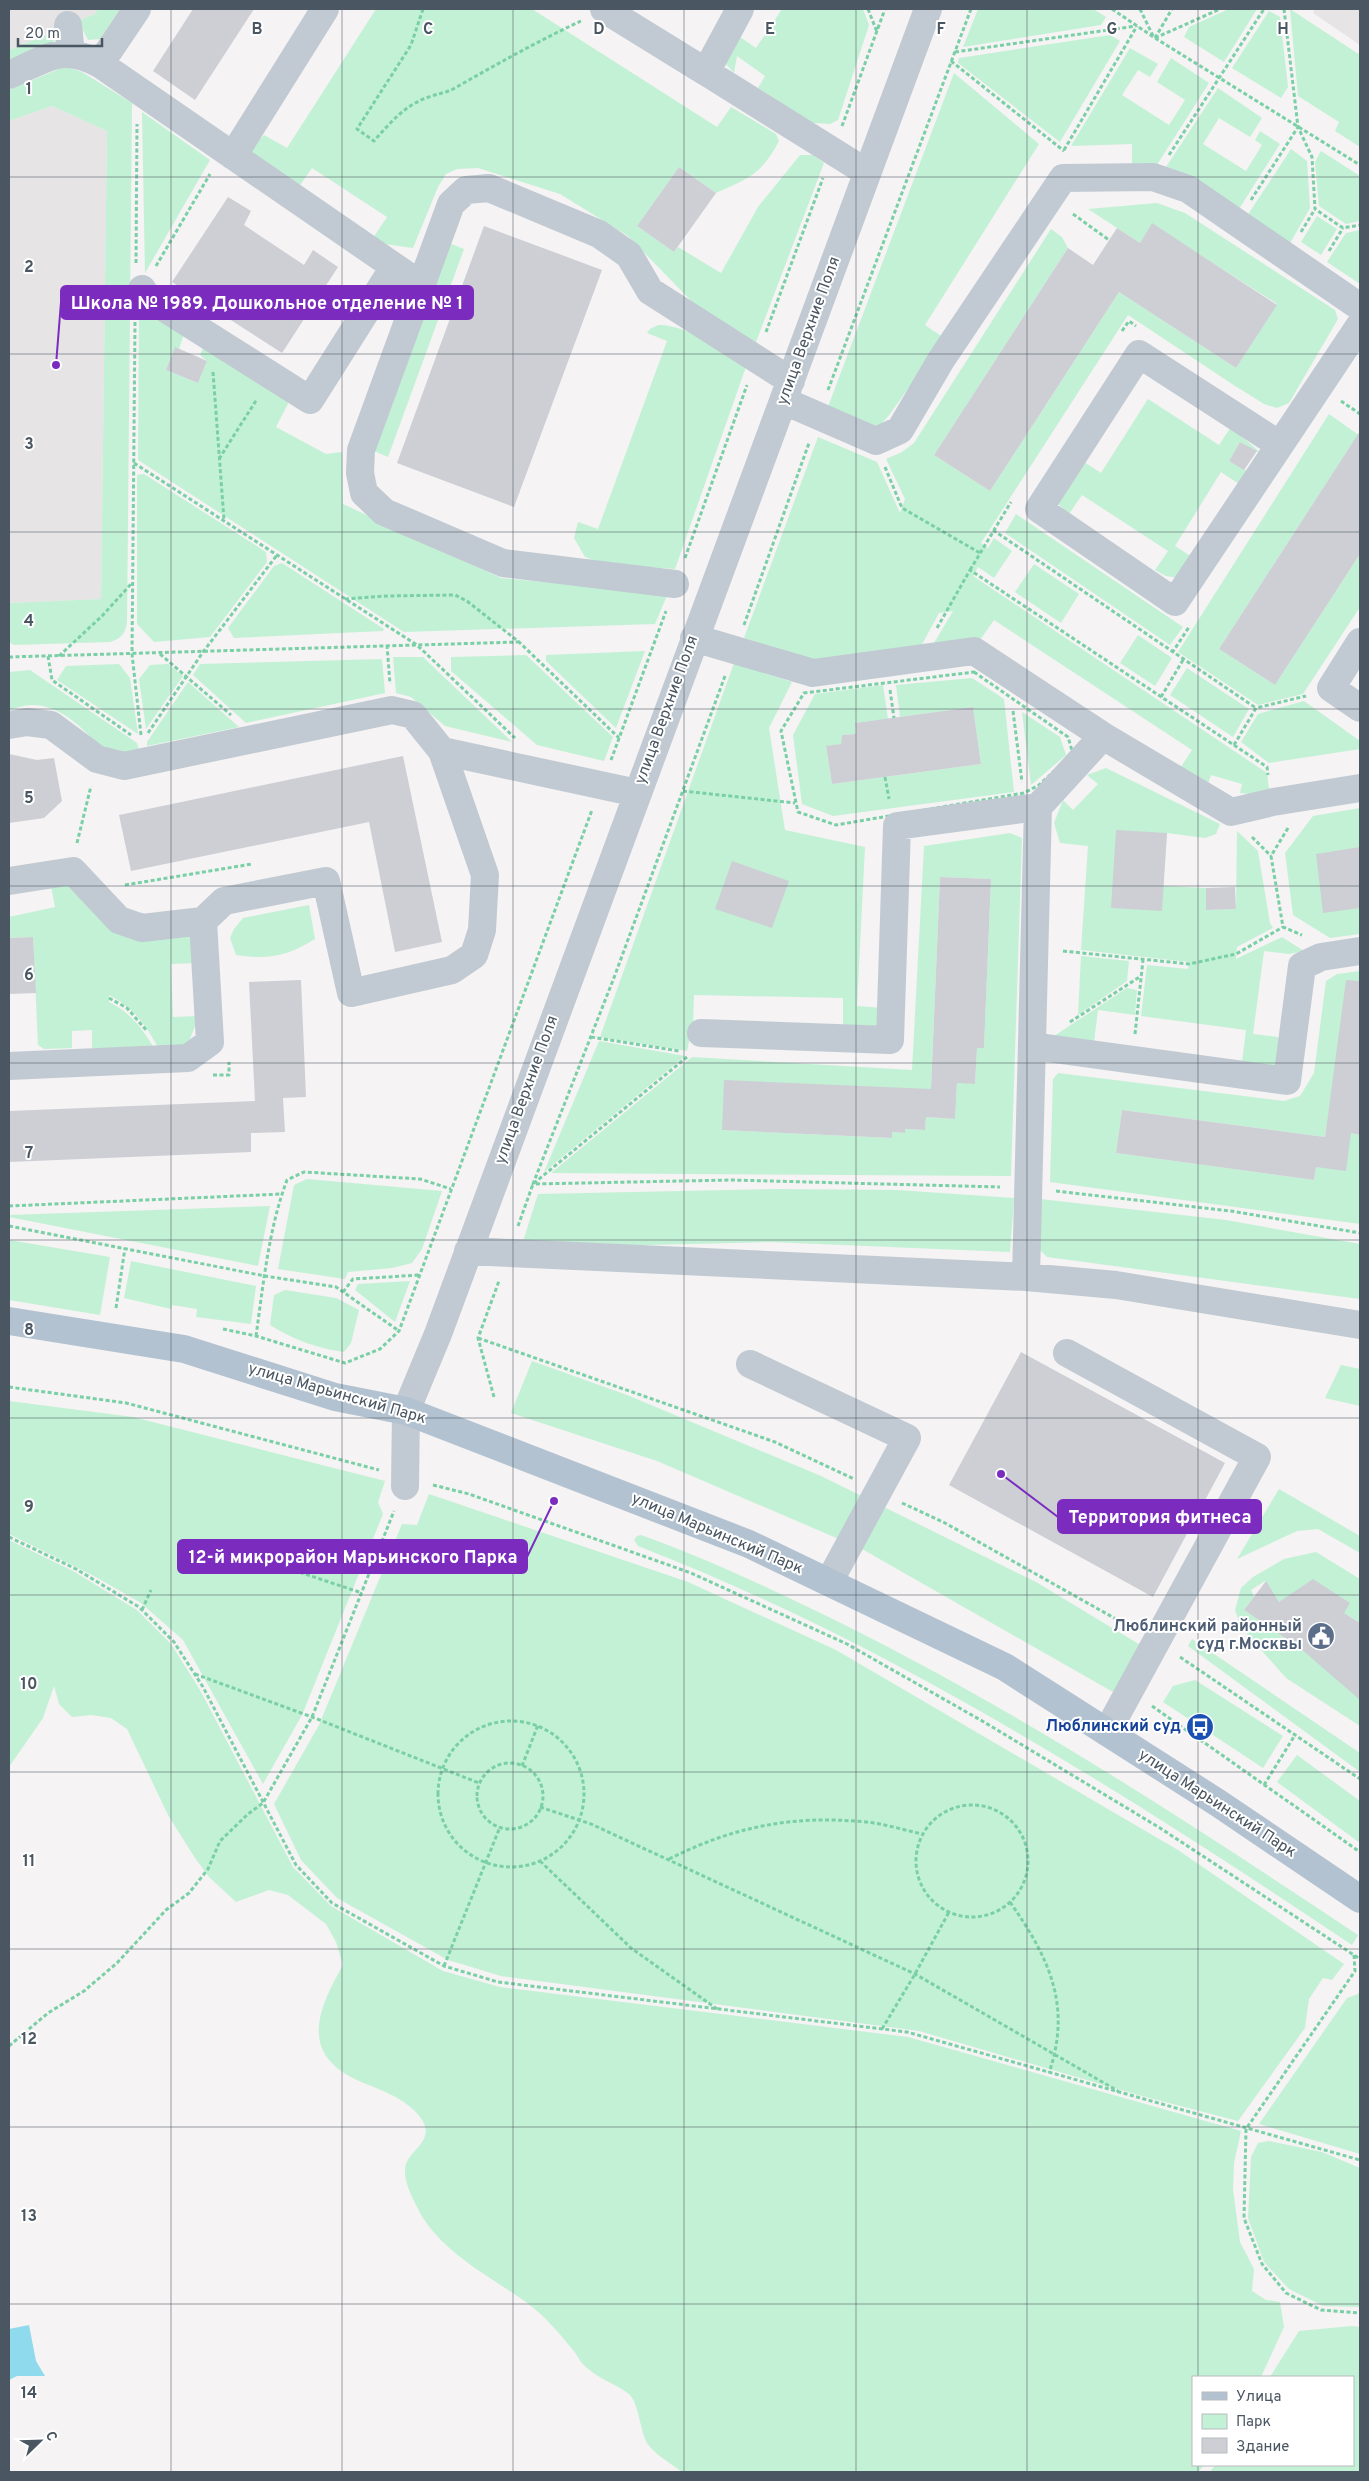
<svg xmlns="http://www.w3.org/2000/svg" width="1369" height="2481" font-family="Overpass,sans-serif">
	<style>
		.education { fill: #e6e4e5 }
		.green { fill: #c3f1d5; fill-rule: evenodd }
		.water { fill: #90daee }
		.building { fill: #cdcfd5 }
		.lines { fill: none; stroke-linecap: round; stroke-linejoin: round }
		.path { stroke: #7ad0a6; stroke-width: 3; stroke-dasharray: 4 2.5; stroke-linecap: butt }
		.minor { stroke: #c1cad2; stroke-width: 28 }
		.major { stroke: #b3c2d1; stroke-width: 28 }
		.grid { fill: none; stroke: #4a5661; stroke-width: 1; stroke-opacity: 0.55 }
		.labels { text-anchor: middle; dominant-baseline: central; stroke-width: 4; stroke-linejoin: round; paint-order: stroke }
		.street-label { font-size: 16px; fill: #4a5661; stroke: #fff }
		.service-label { font-size: 16px; font-weight: bold; fill: #4e5e75; stroke: #fff; text-anchor: end }
		.transit-label { font-size: 16px; font-weight: bold; fill: #164399; stroke: #fff; text-anchor: end }
		.grid-label { font-size: 16px; text-anchor: middle; font-weight: bold; fill: #4a5661; stroke: #fff; stroke-width: 4; stroke-linejoin: round; paint-order: stroke }
		.leader { fill: none; stroke: #7b2cbf; stroke-width: 2 }
		.callout-dot { fill: #7b2cbf; stroke: #fff; stroke-width: 2 }
		.callout { fill: #7b2cbf; stroke: #7b2cbf; stroke-width: 2 }
		.callout-label { font-size: 18px; text-anchor: middle; font-weight: bold; fill: #fff }
	</style>
	<rect width="100%" height="100%" fill="#f5f3f3"/>
	<path class="education" d="M9,9H98L95,14L9,50Z
		M1314,9H1360V45L1313,13Z
		M52,106L107,131L101,599L9,603V121Z"/>
	<path class="green" d="M98,9H120L100,39L88,40L78,21L95,14Z
		M376,9H532L717,127L731,107L776,134L779,141C761,175 749,178 716,193L679,167L637,226L674,252L678,247L721,273L758,207L800,155H813L824,163L756,342L699,309L628,236L560,194L478,168L457,169L446,174L438,187L413,248L378,243L373,238L387,217L312,168L298,188L250,155L259,140L264,135L287,148Z
		M782,9H863L869,25L838,120L830,124L813,123L758,88L765,76L737,56L734,73L726,64L737,35L756,48Z
		M978,9H1093L1106,17L1101,25L963,47Z
		M1229,9H1257L1224,62L1184,37L1189,27Z
		M1290,9L1360,55V147L1335,131L1339,122L1298,96Z
		M1269,11L1280,17L1288,87L1281,98L1232,68Z
		M60,29L52,45L9,65V50Z
		M1110,35L1120,41L1060,142L958,63L959,58Z
		M1130,48L1158,64L1150,77L1138,70L1122,95L1169,125L1185,100L1157,82L1171,58L1209,83L1155,168L1132,169V144L1071,146Z
		M68,67L82,72L132,103L127,622C125,634 122,638 110,642L14,645L9,642V603L101,599L107,131L52,106L9,121V90L61,68Z
		M954,73L1039,144L925,325L944,338L890,414L877,429L826,412Z
		M1218,88L1262,118L1250,137L1219,118L1203,144L1246,171L1262,145L1255,140L1260,131L1280,144L1239,209L1184,173L1166,167Z
		M142,112L210,160L145,273Z
		M1291,149L1307,161L1310,208L1289,245L1247,216Z
		M1321,151L1360,176V221L1346,224L1319,206L1315,162Z
		M1157,203L1185,213L1335,310L1338,319L1289,403L1277,408L1264,404L1232,384L1128,315L981,543L988,548L994,538L1012,551L994,578L978,567L973,576L1267,773L1269,789L1250,794L1240,793L1242,784L1211,775L1208,784L1179,770L1192,750L994,620L980,640L934,643L953,611L939,613L920,648L819,663L744,638L818,437L877,462L900,513L905,499L886,459L902,452L914,443L1051,229L1062,237L1068,248L934,455L990,491L1119,292L1236,368L1277,304L1152,224L1140,243L1088,209Z
		M1317,216L1337,229L1321,255L1301,242Z
		M1360,230V284L1327,262L1346,233Z
		M446,242L464,249L388,457L374,451Z
		M139,305L184,334L179,349L175,348L166,370L198,383L207,361L200,355L204,346L291,398L276,427L326,454L342,452L343,504L501,578L668,593L655,624L404,632L138,460Z
		M658,325C686,324 723,351 747,364L675,569L604,564L585,557L574,538L578,522L598,529L667,341L647,333L650,329Z
		M1148,399L1219,445L1231,427L1263,455L1240,442L1229,461L1252,474L1242,486L1221,472L1175,546L1195,559L1178,578L1166,576L1155,570L1168,551L1082,495L1069,514L1057,503L1081,460L1101,473Z
		M1329,414L1360,436V447L1353,442L1219,649L1275,685L1360,554V607L1303,694L1258,705L1178,652Z
		M144,474L266,552L267,562L210,637L154,642L137,624V475Z
		M1016,514L1183,627L1170,645L1005,533Z
		M282,563L384,629L383,631L234,638L228,628L274,566Z
		M1034,564L1079,594L1061,623L1015,592Z
		M1138,635L1172,658L1155,686L1120,663Z
		M645,651L616,728L546,661V655Z
		M526,655L613,737L604,761L537,745L451,671V657Z
		M393,657H423L512,742L445,726L411,697L396,693Z
		M382,659L385,693L246,723L193,675L200,664Z
		M734,663L792,682L769,728L785,830L865,847L857,1006L883,1008L880,1028L843,1026V998L694,995L693,1023L687,1051L600,1037Z
		M119,664L130,678L138,734L57,680L66,666Z
		M168,664L183,676L146,729L139,679L150,665Z
		M1187,668L1249,709L1233,737L1170,695Z
		M30,670L137,743L140,753L106,754C87,733 64,705 32,705C25,705 16,708 9,710V672Z
		M972,678L1004,699L1014,792L833,816L802,804L793,735L815,694L883,685L888,719L855,723L856,734L842,735L841,744L826,747L832,784L981,764L973,707L900,717L896,685Z
		M188,682L239,727L147,746V742Z
		M1304,701L1360,741V749L1269,763L1241,742L1258,714Z
		M1022,712L1060,737L1066,755L1031,785Z
		M1106,768L1220,824L1216,834L1205,838L1167,833L1163,886L1206,888V910L1236,909L1237,831L1258,851L1270,923L1273,928L1237,947L1236,959L1282,937L1304,951L1289,954L1264,951L1253,1034L1278,1037L1282,1061L1275,1067L1242,1062L1246,1030L1141,1016L1147,965L1188,969L1189,962L1081,950L1088,846L1060,843L1054,823L1063,800L1073,810L1098,784L1087,775Z
		M1360,808V934L1330,938L1293,915L1285,853L1313,816Z
		M1010,833L1022,838L1011,1176L551,1173L692,1057L912,1070L924,846ZM940,877L991,879L984,1048H977L975,1083H957L955,1119L926,1117L925,1130L905,1129V1133L892,1132L891,1138L722,1130L931,1089Z
		M70,879L102,909L194,928L197,963L171,964L173,1017L199,1016L188,1044L159,1049C145,1024 135,1009 109,995V1002C131,1013 143,1029 155,1050L92,1048V1030L72,1031V1048L44,1049L38,1045L33,937L9,938V917L55,907L50,881Z
		M309,905L315,939C288,956 268,960 236,955L230,938L234,929L243,918Z
		M1081,956L1129,961L1127,981L1078,1015Z
		M1360,971V1020L1342,1018L1325,1137L1122,1110L1116,1153L1314,1180L1316,1167L1351,1133L1360,1135V1224L1050,1182L1053,1079L1058,1073L1284,1101L1300,1096L1314,1073L1326,981L1337,974Z
		M1127,988L1137,990L1135,1015L1098,1010L1094,1042L1051,1038Z
		M599,1041L685,1056L544,1172Z
		M307,1179L442,1191L422,1249L412,1263L392,1268L348,1272L345,1279L278,1269L294,1185Z
		M777,1189L897,1190L1014,1198L1010,1252L770,1242L521,1248L538,1194Z
		M1040,1199L1226,1220L1360,1244V1299L1047,1257L1040,1250Z
		M270,1206L258,1266L9,1217V1215Z
		M9,1240L110,1257L100,1315L9,1300Z
		M131,1261L256,1286L251,1324L196,1317L197,1309L172,1305L171,1309L124,1298Z
		M410,1281L395,1322L355,1290L358,1284Z
		M285,1290L336,1298L359,1310L351,1343L344,1352C319,1349 292,1339 270,1325L274,1295Z
		M532,1361L627,1395L821,1476L1036,1582L1142,1646L1113,1692L862,1549L657,1461L511,1413Z
		M1341,1365L1360,1369V1406L1325,1398Z
		M9,1401L133,1417L385,1481L378,1502L383,1514L302,1715L263,1784L183,1640L141,1603L94,1576L9,1534Z
		M1279,1489L1360,1536V1553L1318,1529L1297,1531L1237,1559Z
		M429,1494L688,1582L836,1650L1178,1850L1344,1964L1332,1980L1323,1978L1309,1999L1305,2028L1238,2121L1138,2095L919,2031L501,1976L448,1960L337,1898L301,1860L274,1804L319,1725L402,1524L417,1525Z
		M641,1535C700,1556 756,1582 812,1609C1004,1701 1181,1817 1358,1935L1352,1945C1125,1793 893,1645 638,1546L634,1540L637,1536Z
		M9,1540L73,1571L137,1610L171,1644L200,1690L293,1867L331,1906L443,1971L500,1987L908,2037L1241,2131L1234,2163L1233,2189L1240,2242L1254,2269L1252,2291L1266,2300L1280,2302L1284,2327L1261,2377H1193V2465H1204L1198,2472H682C672,2464 654,2454 647,2443C640,2431 639,2403 629,2394C616,2384 599,2379 587,2368C581,2364 578,2356 573,2350C559,2333 545,2316 526,2302C489,2276 443,2253 420,2213C414,2201 404,2183 405,2170C405,2150 439,2142 420,2117C406,2098 380,2090 359,2081C298,2054 318,2009 343,1965L336,1942L326,1924L288,1895L269,1890L236,1902L209,1877L195,1858L168,1815L127,1729L111,1718L91,1715L72,1717L59,1704L54,1686L43,1718L9,1767Z
		M1316,1552L1360,1579V1623L1344,1613L1279,1602L1265,1581L1251,1590L1254,1597L1244,1610L1300,1648L1360,1694V1726L1286,1678L1241,1627L1235,1610L1241,1588L1253,1577L1284,1559Z
		M1192,1639L1360,1753V1772L1188,1646Z
		M1195,1680L1283,1736L1263,1768L1163,1702L1173,1686Z
		M1297,1755L1360,1801V1843L1277,1782Z
		M1360,1990V2154L1259,2124L1347,1998L1358,1994Z
		M1269,2141L1322,2152L1360,2168V2307L1323,2306L1289,2289L1264,2262L1248,2218L1251,2157L1258,2143Z
		M1352,2326L1360,2327V2472H1210L1215,2465H1353V2377H1270L1299,2331Z"/>
	<path class="water" d="M29,2325L36,2361L45,2376H17L9,2380V2329Z"/>
	<path class="building" d="M193,9H254L195,100L153,71Z
		M679,167L716,193L674,252L637,226Z
		M228,197L251,211L244,225L304,265L313,250L338,267L282,353L172,282Z
		M1152,223L1277,305L1236,368L1119,292L990,491L934,455L1068,248L1093,265L1117,228L1140,243Z
		M484,226L602,270L514,507L397,463Z
		M175,347L207,361L198,383L166,370Z
		M1360,431V554L1275,685L1219,649Z
		M1240,442L1257,451L1244,470L1229,461Z
		M973,707L981,764L832,784L826,746L841,744L842,735L856,734L855,723Z
		M9,754L37,760L54,758L62,801L44,818L9,823Z
		M403,756L442,942L395,952L369,822L131,871L119,815Z
		M1116,830L1167,833L1162,911L1111,908Z
		M1360,847V908L1323,913L1316,854Z
		M732,861L789,881L772,928L715,909Z
		M940,877L991,879L984,1048H977L975,1084L957,1083L955,1119L926,1117L925,1130L905,1129V1133L892,1132V1138L722,1130L724,1080L931,1089Z
		M1235,887L1236,909L1206,910V888Z
		M33,937L36,993L9,994V938Z
		M301,980L306,1097L283,1098L285,1132L251,1133V1152L9,1162V1111L255,1101L249,982Z
		M1346,980L1360,981V1135L1351,1133L1346,1171L1316,1167L1314,1180L1116,1153L1122,1110L1325,1137Z
		M1021,1352L1225,1463L1153,1597L949,1485Z
		M1313,1579L1350,1603L1344,1613L1360,1623V1700L1300,1648L1244,1610L1266,1581L1279,1602Z"/>
	<g class="lines">
		<path class="path" d="M423,9L411,45L357,129L374,141C389,124 404,106 426,98C436,94 446,93 455,88C497,64 538,41 581,21
			M868,9L877,32
			M1112,9L1155,38L1360,165
			M1140,9L1154,38
			M1284,9L1298,127L1312,157L1315,209L1343,228L1360,225
			M1155,38L1220,9
			M1155,38L1172,9
			M955,52L1136,26
			M951,61L1064,151
			M842,126L885,9
			M1064,150L1137,26
			M1169,155L1264,9
			M1251,200L1298,127
			M1073,214L1109,240
			M1301,232L1315,209
			M1329,251L1343,228
			M136,263L137,124
			M156,266L210,174
			M135,322L132,654L141,735
			M1122,331L1129,321L1136,326
			M766,332L823,178
			M213,372L224,520
			M828,390L971,9
			M1341,401L1360,414
			M219,459L257,399
			M134,463L417,645L515,738
			M885,467L902,508L980,553
			M993,530L1256,708
			M685,558L747,385
			M970,570L1011,502
			M345,599L386,596L455,595L467,601L519,642L619,738
			M744,625L809,443
			M937,628L970,570L1267,767L1268,775
			M387,645L390,684
			M1172,653L1189,627
			M160,654L231,715
			M48,656L52,680L131,735
			M59,656L102,616L132,583
			M9,657L519,642
			M974,672L1068,737L1073,754L1039,785L1024,793L836,825L798,812L781,731L804,693Z
			M725,676L615,975L533,1184L731,1180L1000,1187
			M890,690L894,718
			M1161,697L1183,660
			M1013,711L1022,782
			M148,733L203,652L277,555
			M1234,745L1256,708L1306,696
			M611,760L666,611
			M885,777L889,799
			M683,791L795,803
			M1288,828L1271,856L1283,927L1302,935
			M1252,837L1271,856
			M77,843L91,786
			M125,885L252,864
			M1063,951L1189,964L1236,954L1283,927
			M109,998L127,1008L147,1031
			M1070,1022L1141,976
			M1135,1034L1143,960
			M591,1037L679,1051
			M213,1075H229V1062
			M1056,1191L1231,1211L1360,1233
			M9,1206L282,1194
			M9,1226L265,1276L336,1287L399,1331
			M518,1226L533,1184L687,1057
			M343,1292L353,1279L420,1275
			M116,1308L125,1248
			M223,1329L256,1336L345,1363L380,1349L399,1331L592,810
			M256,1336C263,1286 269,1227 287,1180L304,1172L420,1179L451,1189
			M478,1338L775,1442L854,1479
			M9,1387L126,1403L379,1470
			M494,1397L478,1338L499,1281
			M433,1485L469,1494L691,1573L847,1644L984,1722L1160,1828L1360,1959
			M902,1503L945,1523L1132,1628
			M9,1537L76,1569L139,1607L174,1642L203,1687L296,1865L332,1903L444,1966L498,1982L907,2032L1360,2160
			M269,1562L362,1593
			M142,1610L151,1590
			M1180,1657L1360,1779
			M195,1674L312,1717L479,1783
			M1152,1706L1360,1852
			M438 1794a73 73 0 1 1 146 0a73 73 0 1 1-146 0Z
			M477 1796a33 33 0 1 1 66 0a33 33 0 1 1-66 0Z
			M522,1766L538,1725
			M1264,1785L1295,1735
			M916 1861a56 56 0 1 1 112 0a56 56 0 1 1-112 0Z
			M540,1807L591,1824L915,1974L1118,2091
			M669,1859C735,1826 793,1815 866,1822C885,1824 904,1830 922,1834
			M540,1861L631,1948L717,2009
			M1010,1902C1049,1958 1072,2005 1049,2073
			M1354,1955L1355,1971L1246,2129L1244,2218L1262,2264L1286,2293L1321,2310L1360,2313
			M444,1966L500,1827
			M882,2029L915,1974L949,1912
			M9,2046L48,2013L84,1991L117,1963L166,1910L189,1893L208,1869L220,1841L248,1814L263,1803L312,1717L394,1511"/>
		<path class="minor" d="M604,9L706,72
			M740,9L706,72L866,172
			M68,25L71,54
			M100,64L421,285
			M9,75C47,59 60,43 100,64L137,9
			M233,156L325,9
			M142,289L147,297L310,400L394,267
			M784,401L876,441L900,430L941,360L1063,178L1153,177L1188,189L1360,307
			M1280,445L1139,354L1039,509L1175,602L1360,325
			M675,584L503,563L384,512L364,493L360,473L361,450L451,204L466,190L489,188L599,234L629,255L650,291L791,381
			M694,638L813,673L974,651L1103,736L1038,807L1026,1277
			M1360,642L1331,688L1360,708
			M9,725L27,722L51,725L97,759L124,766L392,710L413,715L442,751L637,793
			M1103,736L1231,812L1273,802L1360,788
			M9,881L73,871L119,920L142,928L203,921L210,1042L188,1058L9,1066
			M203,921L224,901L326,881L351,993L452,970L474,955L482,930L485,875L442,751
			M701,1033L890,1040L897,826L1038,807
			M1032,1046L1287,1081L1302,966L1321,957L1360,951
			M468,1251L1026,1277L1116,1285L1360,1325
			M1067,1353L1257,1457L1107,1732
			M750,1364L907,1438L829,1582
			M405,1486L406,1411L438,1334L928,9"/>
		<path class="major" d="M9,1321L184,1349L335,1397L406,1411L749,1544L1005,1667L1218,1803L1360,1899"/>
	</g>
	<path class="grid" d="M171,9V2472M342,9V2472M513,9V2472M684,9V2472M856,9V2472M1027,9V2472M1198,9V2377M9,177H1360M9,354H1360M9,532H1360M9,709H1360M9,886H1360M9,1063H1360M9,1240H1360M9,1418H1360M9,1595H1360M9,1772H1360M9,1949H1360M9,2127H1360M9,2304H1360M1198,2465V2472"/>
	<defs>
		<g id="civic-disc" transform="scale(1.4375)"><circle r="9.5" fill="#5c6f8a" stroke="#fff"/><path d="M-.6-6.5H3V-4.5H.6V-3L4-1V1h2V6H-6V1h2V-1L-.6-3ZM-1.2 2.5V6h2.4V2.5Z" fill="#fff"/></g>
		<g id="bus-disc" transform="scale(1.4375)"><circle r="9.5" fill="#1a4fb4" stroke="#fff"/><path d="M-5-6H5V4H4V6H2V4H-2V6H-4V4H-5ZM-3.5-4V0h7V-4ZM-3.5 1.2v1.5H-2V1.2ZM2 1.2v1.5H3.5V1.2Z" fill="#fff"/></g>
	</defs>
	<g fill-rule="evenodd">
		<use href="#civic-disc" x="1321" y="1636"/>
		<use href="#bus-disc" x="1200" y="1727"/>
	</g>
	<g class="labels">
		<g class="street-label">
			<text transform="translate(809 331) rotate(-70)">улица Верхние Поля</text>
			<text transform="translate(667 710) rotate(-70)">улица Верхние Поля</text>
			<text transform="translate(527 1090) rotate(-70)">улица Верхние Поля</text>
			<text transform="translate(337 1394) rotate(16)">улица Марьинский Парк</text>
			<text transform="translate(717 1534) rotate(23)">улица Марьинский Парк</text>
			<text transform="translate(1217 1804) rotate(33)">улица Марьинский Парк</text>
		</g>
		<g class="service-label">
			<text x="1302" y="1627">Люблинский районный<tspan x="1302" dy="18">суд г.Москвы</tspan></text>
		</g>
		<g class="transit-label">
			<text x="1181" y="1727">Люблинский суд</text>
		</g>
	</g>
	<g class="grid-label">
		<text x="257" y="34">B</text>
		<text x="428" y="34">C</text>
		<text x="599" y="34">D</text>
		<text x="770" y="34">E</text>
		<text x="941" y="34">F</text>
		<text x="1112" y="34">G</text>
		<text x="1283" y="34">H</text>
		<text x="29" y="94">1</text>
		<text x="29" y="272">2</text>
		<text x="29" y="449">3</text>
		<text x="29" y="626">4</text>
		<text x="29" y="803">5</text>
		<text x="29" y="980">6</text>
		<text x="29" y="1158">7</text>
		<text x="29" y="1335">8</text>
		<text x="29" y="1512">9</text>
		<text x="29" y="1689">10</text>
		<text x="29" y="1866">11</text>
		<text x="29" y="2044">12</text>
		<text x="29" y="2221">13</text>
		<text x="29" y="2398">14</text>
	</g>
	<path class="leader" d="M56 365L61 302M1001 1474L1058 1517M554 1501L527 1557"/>
	<g class="callout-dot">
		<circle cx="56" cy="365" r="5"/>
		<circle cx="1001" cy="1474" r="5"/>
		<circle cx="554" cy="1501" r="5"/>
	</g>
	<g class="callout">
		<rect x="61" y="286" width="412" height="33" rx="5"/>
		<rect x="1058" y="1500" width="203" height="33" rx="5"/>
		<rect x="178" y="1540" width="349" height="33" rx="5"/>
	</g>
	<g class="callout-label">
		<text x="267" y="309">Школа № 1989. Дошкольное отделение № 1</text>
		<text x="1160" y="1523">Территория фитнеса</text>
		<text x="353" y="1563">12-й микрорайон Марьинского Парка</text>
	</g>
	<rect width="1369" height="2481" fill="none" stroke="#4a5661" stroke-width="20"/>
	<rect x="1192" y="2376" width="162" height="90" fill="#ffffff" stroke="#b7bbc0"/>
	<rect x="1202" y="2392" width="25" height="8" fill="#b3c2d1" stroke="#b7bbc0"/>
	<text x="1236" y="2401" font-size="15" fill="#4a5661">Улица</text>
	<rect x="1202" y="2414" width="25" height="15" fill="#c3f1d5" stroke="#b7bbc0"/>
	<text x="1236" y="2426" font-size="15" fill="#4a5661">Парк</text>
	<rect x="1202" y="2438" width="25" height="15" fill="#cdcfd5" stroke="#b7bbc0"/>
	<text x="1236" y="2451" font-size="15" fill="#4a5661">Здание</text>
	<g transform="translate(40 2441) rotate(67)" stroke="#ffffff" stroke-width="4" paint-order="stroke">
	<path d="M0-4L9 19L0 12L-9 19Z" fill="#4a5661"/>
	<text y="-8" font-size="14" font-weight="bold" text-anchor="middle" fill="#4a5661">С</text>
	</g>
	<path d="M18 38v8h84v-8" fill="none" stroke="#4a5661" stroke-width="2.5"/>
	<text x="25" y="38" font-size="15" fill="#4a5661" stroke="#ffffff" stroke-width="4" paint-order="stroke">20 m</text>
</svg>
